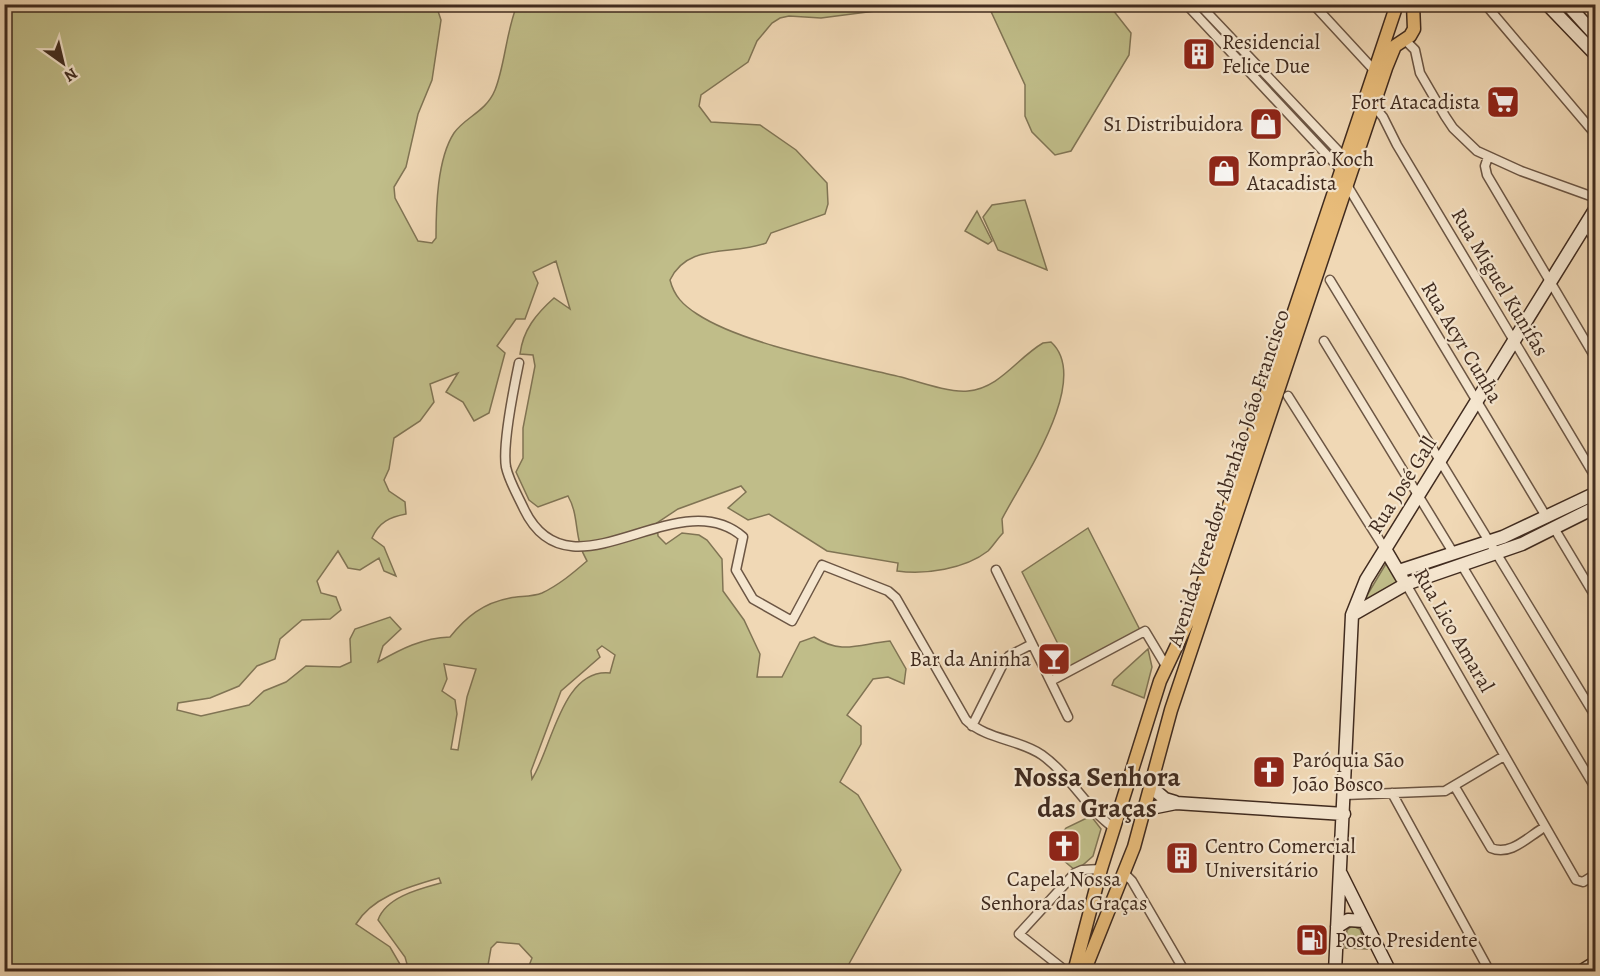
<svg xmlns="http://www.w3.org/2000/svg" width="1600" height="976" font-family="Alegreya,serif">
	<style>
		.green { fill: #c0bd89; stroke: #807454; stroke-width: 1.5; fill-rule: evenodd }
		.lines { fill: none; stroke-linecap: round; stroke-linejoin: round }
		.street-casing { stroke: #6c5644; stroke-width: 11 }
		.secondary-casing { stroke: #402b1f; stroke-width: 15 }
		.primary-casing { stroke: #402b1f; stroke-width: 15 }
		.street { stroke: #f5e6cf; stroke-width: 8 }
		.secondary { stroke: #f5e6cf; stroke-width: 12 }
		.primary { stroke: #e8bc7a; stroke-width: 12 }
		.labels { text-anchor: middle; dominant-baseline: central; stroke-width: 4.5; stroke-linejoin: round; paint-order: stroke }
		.poi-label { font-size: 21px; fill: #402b1f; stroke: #f5e6cf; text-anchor: start }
		.street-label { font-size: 21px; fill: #402b1f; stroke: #f5e6cf }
		.district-label { font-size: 27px; font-weight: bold; fill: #402b1f; stroke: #f5e6cf }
	</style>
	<rect width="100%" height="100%" fill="#f0d8b5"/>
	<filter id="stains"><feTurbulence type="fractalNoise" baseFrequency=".00333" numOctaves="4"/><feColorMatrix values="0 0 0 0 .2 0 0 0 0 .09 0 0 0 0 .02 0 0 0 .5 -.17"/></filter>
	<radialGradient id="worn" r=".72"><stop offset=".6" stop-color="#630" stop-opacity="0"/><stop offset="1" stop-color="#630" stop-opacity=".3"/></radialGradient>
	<path class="green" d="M5,5H436L441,20L432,80L418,114L406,167L394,187L395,198L418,241L432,243L436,238C436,208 437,159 454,133C465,117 486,112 495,90C505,65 506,32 517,5H922L821,18L789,16L780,18L772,23L757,41L748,62L701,95L699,106L711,122L760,125L796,150L827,183L828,204L825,214L771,233L766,243C732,256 688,242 670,280C674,296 683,305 697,314C744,345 844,363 901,377C919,382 950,393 968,391C1000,388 1017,358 1043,343L1051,342C1093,380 1020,483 1002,519L1003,533C998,538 993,546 988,551C965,569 925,575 897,571L898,563L827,551L769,514L748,520L728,508L746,492L741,486L678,509L657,523L658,536L666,544L682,533L699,535L707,540L722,559L723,591L744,620L760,654L757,677H782L800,642L814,637C842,655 859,644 890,641L906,669L904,684L888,677L873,679L847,715L861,726V744L840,782L858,795L901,870L845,971H527L532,958L519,944L497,942L491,948L487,971H409L405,957L378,920C386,897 419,889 441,883L439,878C409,887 373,896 356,924L390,947L404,971L5,972ZM556,261L570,309L554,298C536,314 523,330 520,354L533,355L535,366L523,428V458L516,472L529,500L538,507L568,496C580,517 573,537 587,561C573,573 559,585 542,593C532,597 520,596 510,598C483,603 466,617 450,637C422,638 401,649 378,662L383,646L401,629L390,617L355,629L350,639L351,662L340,667L306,666L286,682L264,691L249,705L201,716L177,710L178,703L210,698L239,686L257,666L275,659L280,639L302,620L330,619L341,610L336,597L321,593L317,581L338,551L348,568L360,570L379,558L384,571L396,576L384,547L372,538C379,522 390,517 406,514L405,502L389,491L384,480L389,469L394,438L420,421L434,402L430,384L458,373L446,392L463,402L474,421L489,413L505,353L497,346L516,319H525L538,283L533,272ZM602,646L615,655L610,673C562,668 552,748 532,779L531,771L561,691L600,657L597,650ZM444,664L476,669L467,697L458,750L451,749L457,714L455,700L442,691L447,679Z
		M988,5H1109L1131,33L1129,55L1071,151L1055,155L1032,132L1025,116V85Z
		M1025,200L1047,270L998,250L983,217L992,205Z
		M977,211L992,241L988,244L965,231Z
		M1088,528L1140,630L1070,668L1022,572Z
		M1387,562L1400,581L1368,602H1363Z
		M1148,649L1152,667L1144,698L1112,685L1114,680Z
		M1091,816L1101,829L1093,856L1076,871L1050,849L1066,828Z
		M1352,926L1360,929L1367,949L1345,948L1347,930Z"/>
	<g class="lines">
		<g class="street-casing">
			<path id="street" d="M1186,4L1340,169
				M1199,4L1344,157
				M1313,4L1373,69
				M1485,4L1596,135
				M1404,39L1415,50L1420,73L1445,116L1453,128L1477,151L1521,171L1596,198
				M1373,105L1383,117L1397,145L1596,478
				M1488,157L1485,166L1487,175L1596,359
				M1347,185L1547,518
				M1585,224L1596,242
				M1330,280L1596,717
				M1324,341L1454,554
				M519,363C514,387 502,444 506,467C509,481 518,496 524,509C570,605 677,479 743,537L736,570L753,599L792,621L822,565L888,591L896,598L966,720C987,740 1019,739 1042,755C1070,775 1086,808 1114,828
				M1288,396L1385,549
				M1554,528L1596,598
				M1461,564L1596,789
				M996,570L1068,717
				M1406,584L1576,880L1583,882L1596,874
				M1051,681L1145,631L1166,666
				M972,726L1004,662L1009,656L1032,644
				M1455,787L1491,848C1509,856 1526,839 1540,830
				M1392,793L1490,972
				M1345,795L1445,791L1504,756
				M1124,873L1132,881L1185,972
				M1062,968L1019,934L1075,873L1082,870L1101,869"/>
		</g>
		<g class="secondary-casing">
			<path id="secondary" d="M1547,4L1596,55
				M1567,4L1596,36
				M1385,549L1402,578
				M1399,571L1503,537L1596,493
				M1352,615L1406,584L1522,544L1596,507
				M1151,787L1165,799L1175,802
				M1144,813L1151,808L1176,803L1344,814
				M1341,874L1390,972
				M1337,927L1348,920L1364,921
				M1335,972L1352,615L1366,580L1596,208
				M1580,972L1596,962"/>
		</g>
		<g class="primary-casing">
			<path id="primary" d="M1074,972L1101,869L1160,681L1195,607L1397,4
				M1084,972L1134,847L1171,710L1386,68L1395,46L1410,36L1414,29L1413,4"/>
		</g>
		<use href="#street" class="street"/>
		<use href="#secondary" class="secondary"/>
		<use href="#primary" class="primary"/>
	</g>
	<defs>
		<g id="building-square" transform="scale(1.725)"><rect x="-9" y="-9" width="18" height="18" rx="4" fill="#8f2418" stroke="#f5e6cf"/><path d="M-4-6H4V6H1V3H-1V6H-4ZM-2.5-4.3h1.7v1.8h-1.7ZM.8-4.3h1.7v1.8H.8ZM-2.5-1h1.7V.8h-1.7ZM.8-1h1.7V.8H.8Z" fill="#fff"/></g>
		<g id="supermarket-square" transform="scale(1.725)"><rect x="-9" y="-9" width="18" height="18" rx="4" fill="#8f2418" stroke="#f5e6cf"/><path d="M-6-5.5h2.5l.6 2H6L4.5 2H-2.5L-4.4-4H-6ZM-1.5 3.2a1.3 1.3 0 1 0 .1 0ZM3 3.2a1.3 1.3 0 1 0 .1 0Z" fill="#fff"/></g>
		<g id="shop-square" transform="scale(1.725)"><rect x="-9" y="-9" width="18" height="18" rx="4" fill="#8f2418" stroke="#f5e6cf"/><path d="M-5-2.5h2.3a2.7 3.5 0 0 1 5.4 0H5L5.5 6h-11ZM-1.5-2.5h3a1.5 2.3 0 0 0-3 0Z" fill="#fff"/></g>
		<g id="bar-square" transform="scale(1.725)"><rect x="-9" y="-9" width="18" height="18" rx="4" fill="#8f2418" stroke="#f5e6cf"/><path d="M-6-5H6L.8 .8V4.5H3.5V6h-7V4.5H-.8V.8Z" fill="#fff"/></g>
		<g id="church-square" transform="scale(1.725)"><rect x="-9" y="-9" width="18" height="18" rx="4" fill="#8f2418" stroke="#f5e6cf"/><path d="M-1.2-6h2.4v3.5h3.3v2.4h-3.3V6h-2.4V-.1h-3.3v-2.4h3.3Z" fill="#fff"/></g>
		<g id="fuel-square" transform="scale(1.725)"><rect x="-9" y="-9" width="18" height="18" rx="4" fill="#8f2418" stroke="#f5e6cf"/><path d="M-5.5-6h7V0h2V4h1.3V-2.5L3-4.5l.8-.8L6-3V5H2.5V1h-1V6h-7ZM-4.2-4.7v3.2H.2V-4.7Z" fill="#fff"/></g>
	</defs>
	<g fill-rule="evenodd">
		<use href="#building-square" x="1199" y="54"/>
		<use href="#supermarket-square" x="1503" y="102"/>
		<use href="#shop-square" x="1266" y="124"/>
		<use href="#shop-square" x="1224" y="171"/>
		<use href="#bar-square" x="1054" y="659"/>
		<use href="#church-square" x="1269" y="772"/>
		<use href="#church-square" x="1064" y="846"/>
		<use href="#building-square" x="1182" y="858"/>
		<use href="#fuel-square" x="1312" y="940"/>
	</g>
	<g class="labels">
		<g class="poi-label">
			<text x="1222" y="42">Residencial<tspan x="1222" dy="24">Felice Due</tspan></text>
			<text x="1480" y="102" text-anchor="end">Fort Atacadista</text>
			<text x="1243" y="124" text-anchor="end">S1 Distribuidora</text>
			<text x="1247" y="159">Komprão Koch<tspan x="1247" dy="24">Atacadista</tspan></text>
			<text x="1031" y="659" text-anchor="end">Bar da Aninha</text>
			<text x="1292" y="760">Paróquia São<tspan x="1292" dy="24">João Bosco</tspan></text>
			<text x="1205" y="846">Centro Comercial<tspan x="1205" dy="24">Universitário</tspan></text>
			<text x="1064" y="879" text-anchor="middle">Capela Nossa<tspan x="1064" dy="24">Senhora das Graças</tspan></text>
			<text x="1335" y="940">Posto Presidente</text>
		</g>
		<g class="street-label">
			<text transform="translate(1500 282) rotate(59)">Rua Miguel Kunifas</text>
			<text transform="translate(1462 342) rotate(59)">Rua Acyr Cunha</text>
			<text transform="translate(1228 478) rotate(-72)">Avenida Vereador Abrahão João Francisco</text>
			<text transform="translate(1402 485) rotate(-58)">Rua José Gall</text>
			<text transform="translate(1454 630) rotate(60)">Rua Lico Amaral</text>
		</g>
		<g class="district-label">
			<text x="1097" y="777">Nossa Senhora<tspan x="1097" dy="31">das Graças</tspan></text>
		</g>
	</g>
	<rect width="1600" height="976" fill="none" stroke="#f0d8b5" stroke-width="24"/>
	<rect x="6" y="6" width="1588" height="964" fill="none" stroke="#402b1f" stroke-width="3"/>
	<rect x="12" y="12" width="1576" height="952" fill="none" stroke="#402b1f" stroke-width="1.5"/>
	<g transform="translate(63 63) rotate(146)" stroke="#f5e6cf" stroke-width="4.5" paint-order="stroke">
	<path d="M0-4.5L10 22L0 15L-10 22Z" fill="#402b1f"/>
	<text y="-9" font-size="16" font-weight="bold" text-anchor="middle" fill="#402b1f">N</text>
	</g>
	<rect width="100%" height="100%" filter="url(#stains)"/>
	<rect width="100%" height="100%" fill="url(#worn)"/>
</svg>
